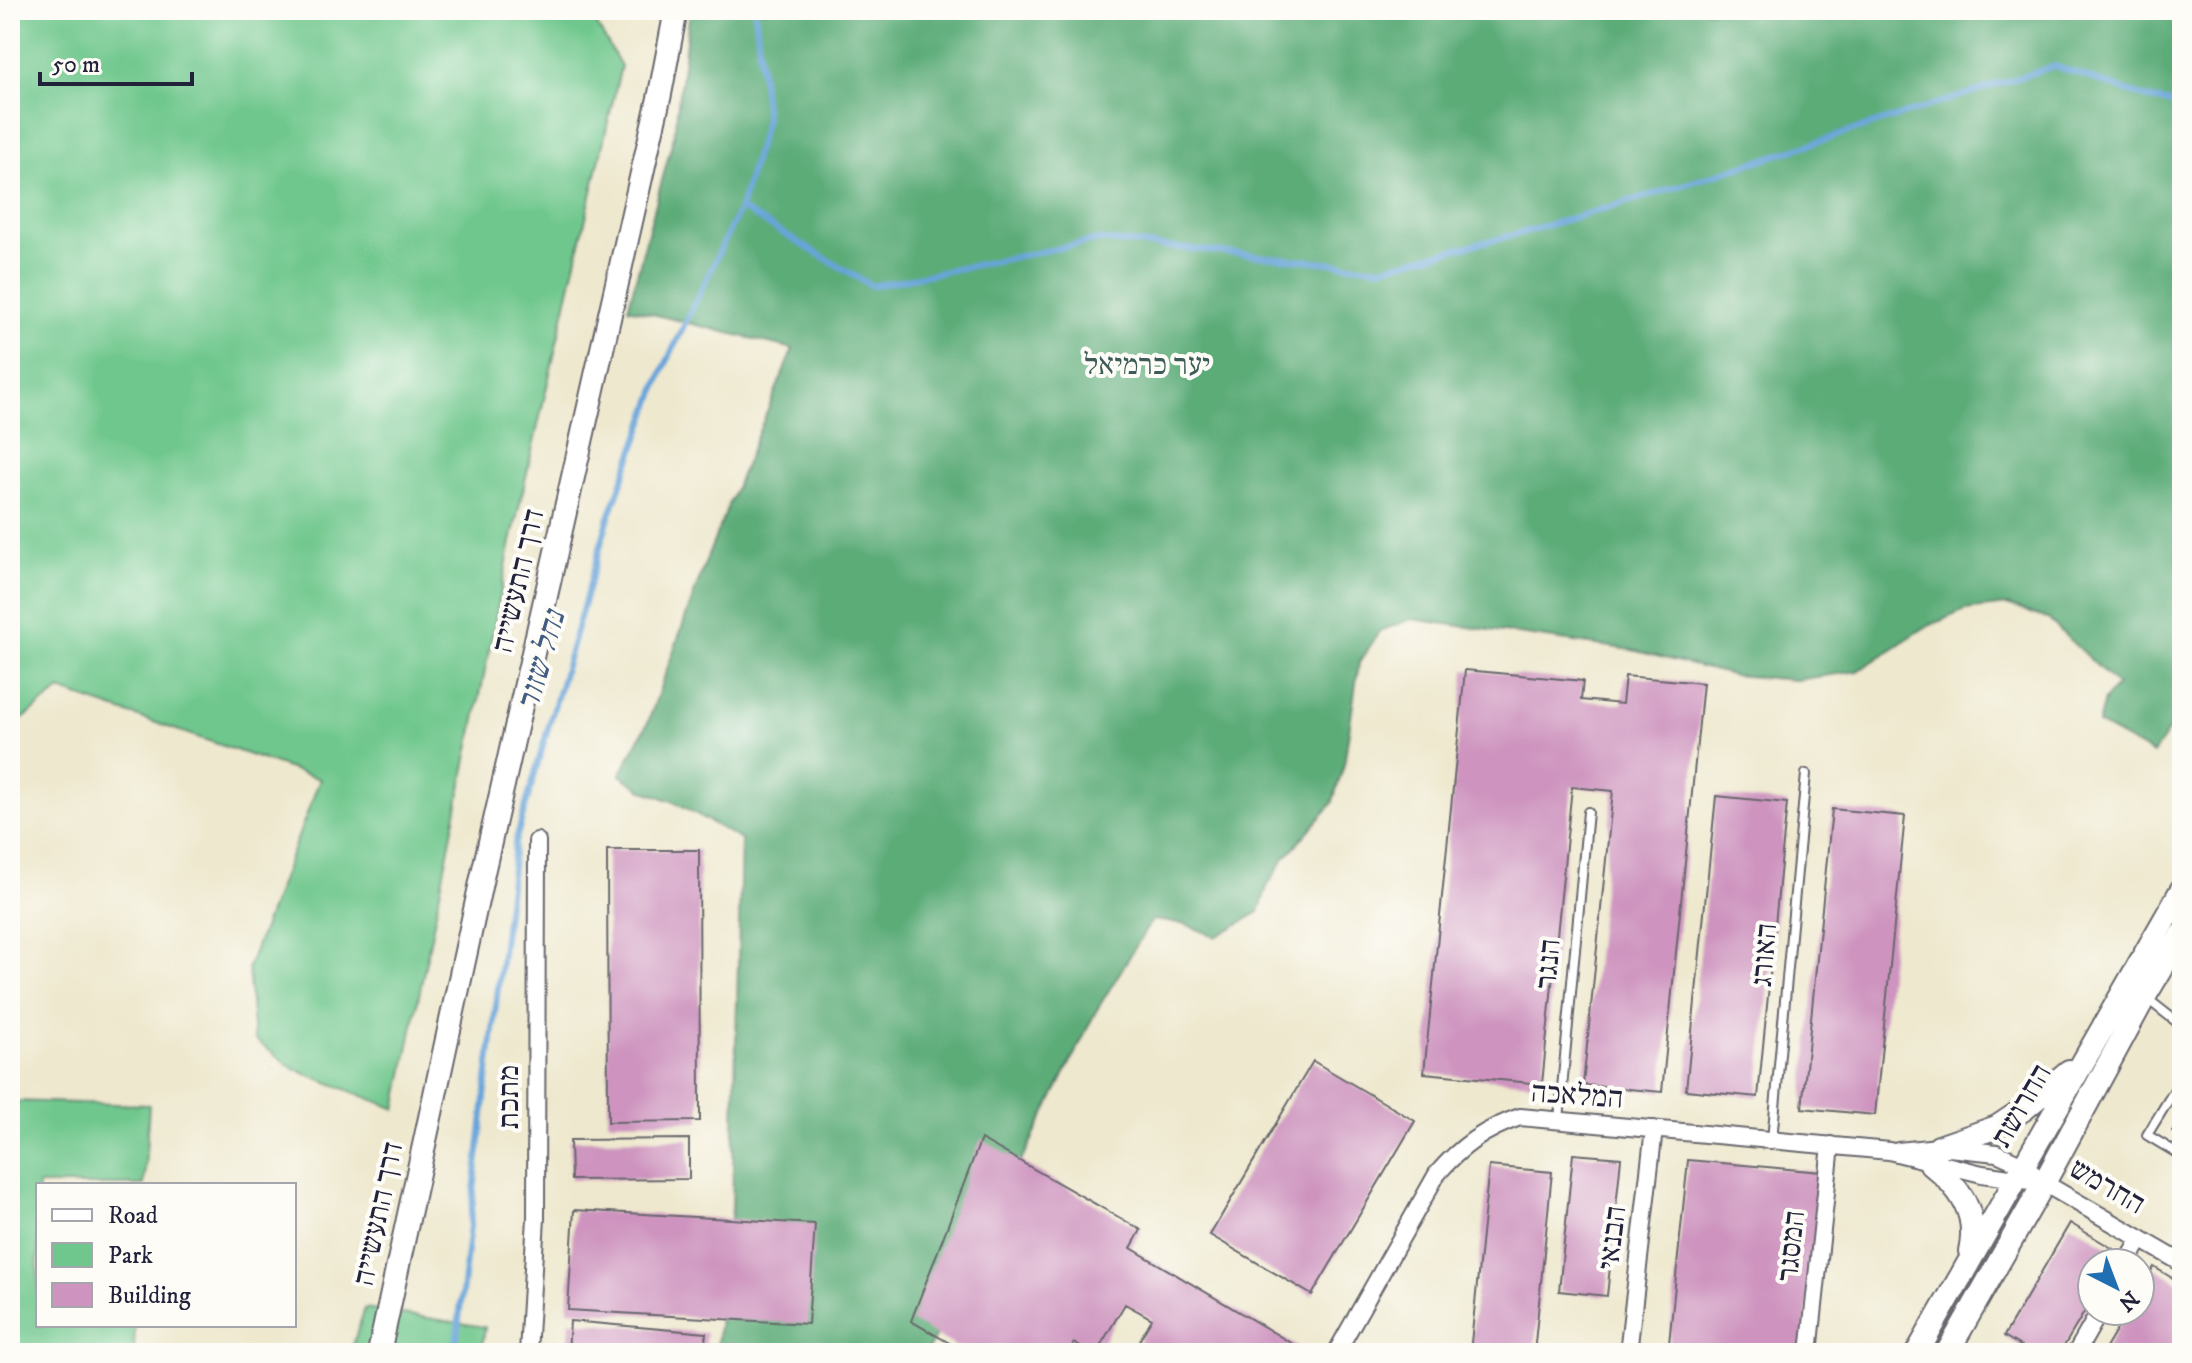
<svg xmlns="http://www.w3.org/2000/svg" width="2192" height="1363" font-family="'IM FELL DW Pica','Frank Ruhl Libre',serif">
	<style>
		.green { fill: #6fc78d; stroke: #487464; stroke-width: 2 }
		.forest { fill: #5bac78; stroke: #3e675a; stroke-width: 2 }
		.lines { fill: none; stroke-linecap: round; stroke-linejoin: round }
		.stream { stroke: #68a4d9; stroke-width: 6 }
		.building { fill: #ce94bf }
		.lane-casing { stroke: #69676e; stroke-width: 12 }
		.street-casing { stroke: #69676e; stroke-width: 20 }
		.secondary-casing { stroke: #69676e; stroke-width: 26 }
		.lane { stroke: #fff; stroke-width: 8 }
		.street { stroke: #fff; stroke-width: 16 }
		.secondary { stroke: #fff; stroke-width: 22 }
		.labels { text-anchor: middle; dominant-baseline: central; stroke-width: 8; stroke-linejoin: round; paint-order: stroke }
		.park-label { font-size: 30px; fill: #3d5c58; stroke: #fdfcf7 }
		.street-label { font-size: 30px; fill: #22223b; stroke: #fdfcf7 }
		.water-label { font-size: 32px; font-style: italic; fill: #425c82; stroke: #fdfcf7 }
	</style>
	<rect width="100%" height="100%" fill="#fdfcf7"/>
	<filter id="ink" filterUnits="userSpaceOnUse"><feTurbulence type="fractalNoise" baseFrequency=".0125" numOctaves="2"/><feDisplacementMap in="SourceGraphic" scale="16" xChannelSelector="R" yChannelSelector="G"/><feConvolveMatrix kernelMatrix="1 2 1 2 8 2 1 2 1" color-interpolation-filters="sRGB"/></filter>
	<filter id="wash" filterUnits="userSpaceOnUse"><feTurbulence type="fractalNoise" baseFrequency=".006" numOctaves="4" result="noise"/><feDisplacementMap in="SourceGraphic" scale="32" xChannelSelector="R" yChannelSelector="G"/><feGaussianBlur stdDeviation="1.8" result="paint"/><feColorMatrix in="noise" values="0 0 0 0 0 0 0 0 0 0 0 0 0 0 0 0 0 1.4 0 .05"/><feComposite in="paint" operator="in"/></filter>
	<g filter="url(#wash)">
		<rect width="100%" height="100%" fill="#eee8ce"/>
		<path class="green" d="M10,10H588L621,66L511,542L396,1109L294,1069L254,1039L248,968L320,779L60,690L10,729Z
			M10,1101L149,1105L144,1185H38V1325H135L134,1353H10Z
			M365,1308L485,1327L481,1353H350Z"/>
		<path class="forest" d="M690,10H2182V710L2153,754L2098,724L2104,700L2117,685L2048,619L2007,605L1965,610L1924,628L1858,671L1796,680L1732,675L1632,650L1411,619L1380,631L1359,663L1344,765L1332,804L1283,860L1267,887L1259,912L1216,937L1185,924L1152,920L1095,1013L1026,1152L996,1205L949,1312L926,1353H716L732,1208L741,840L675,802L644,791L620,775L648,722L708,555L793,349L628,308L674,135Z"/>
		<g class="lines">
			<path class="stream" d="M740,208L872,286L1099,240L1380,268L1521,233L1661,192L2055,66L2150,99L2182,105
				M455,1353L515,843L608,520L663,370L740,208L766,119L755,10"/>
		</g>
		<g id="blocks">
			<path class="building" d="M1465,670L1583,681L1581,700L1622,704L1625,676L1703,683L1662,1092L1583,1085L1613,791L1572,787L1542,1084L1424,1073Z
				M1716,796L1787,803L1758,1097L1686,1090Z
				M1832,809L1905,816L1875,1115L1802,1108Z
				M607,850H699L700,1121L608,1122Z
				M1313,1061L1415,1121L1312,1295L1210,1235Z
				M2182,1114V1138L2172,1132Z
				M689,1139V1179L571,1180L570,1140Z
				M981,1139L1141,1230L1131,1248L1298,1347L1294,1353H1132L1152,1319L1125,1304L1096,1353H1090L1074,1343L1068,1353H967L911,1321Z
				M1573,1154L1621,1158L1607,1296L1559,1291Z
				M1688,1160L1821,1172L1803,1353H1668Z
				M1489,1166L1552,1172L1534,1353H1470Z
				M574,1210L815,1224L808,1324L568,1310Z
				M2070,1223L2120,1253L2114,1263H2092V1299L2060,1353H2032L2004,1336Z
				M2154,1267L2182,1284V1353H2103L2128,1311H2140V1291Z
				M570,1321L706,1333L704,1353H568Z"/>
		</g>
	</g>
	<g filter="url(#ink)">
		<use href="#blocks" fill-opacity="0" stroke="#69676e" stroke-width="2"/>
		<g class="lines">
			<g class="lane-casing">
				<path id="lane" d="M624,10L675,16
					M2145,997L2182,1026
					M2182,1078L2147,1135L2182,1156
					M1559,1120L1588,812
					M1772,1140L1806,774"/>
			</g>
			<g class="street-casing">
				<path id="street" d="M1898,1151L1939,1147L1997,1153L2023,1165L2044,1183L2182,1263
					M2127,1263L2141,1239
					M528,1353L536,1218L537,841
					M1336,1353L1437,1174C1461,1146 1485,1129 1520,1117L1889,1151L1982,1174L2044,1183
					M1628,1353L1654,1129
					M1809,1353L1831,1145
					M2076,1353L2100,1311"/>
			</g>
			<g class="secondary-casing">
				<path id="secondary" d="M1939,1147L1997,1127L2024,1109L2069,1071
					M1931,1164C1959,1187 1979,1212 1970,1251
					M379,1353L483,873L660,94L676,10
					M1917,1353L2182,889
					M1947,1353L2044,1183L2145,996L2182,934"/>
			</g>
			<use href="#lane" class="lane"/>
			<use href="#street" class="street"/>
			<use href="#secondary" class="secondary"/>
		</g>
	</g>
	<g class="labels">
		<g class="park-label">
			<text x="1147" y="365">יער כרמיאל</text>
		</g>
		<g class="street-label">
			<text transform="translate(519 581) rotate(-77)">דרך התעשייה</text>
			<text transform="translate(1765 955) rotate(-85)">האורג</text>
			<text transform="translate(1549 964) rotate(-85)">הנגר</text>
			<text transform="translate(1577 1096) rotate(4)">המלאכה</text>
			<text transform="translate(509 1097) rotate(-90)">מתכת</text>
			<text transform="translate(2022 1106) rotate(-60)">החרושת</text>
			<text transform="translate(2107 1187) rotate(30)">החרמש</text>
			<text transform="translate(379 1214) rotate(-78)">דרך התעשייה</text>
			<text transform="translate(1613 1238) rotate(-83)">הבנאי</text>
			<text transform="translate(1792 1246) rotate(-84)">המסגר</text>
		</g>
		<g class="water-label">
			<text transform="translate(542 661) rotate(-74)">נחל שזור</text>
		</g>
	</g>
	<rect width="2192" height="1363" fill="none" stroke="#fdfcf7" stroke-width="40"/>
	<rect x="36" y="1183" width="260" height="144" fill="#fdfcf7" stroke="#a5a5ac" stroke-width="2"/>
	<rect x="52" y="1209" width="40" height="12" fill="#ffffff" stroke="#a5a5ac" stroke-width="2"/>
	<text x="108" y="1223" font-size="24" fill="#22223b">Road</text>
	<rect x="52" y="1243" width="40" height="24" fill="#6fc78d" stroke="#a5a5ac" stroke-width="2"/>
	<text x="108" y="1263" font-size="24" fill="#22223b">Park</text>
	<rect x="52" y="1283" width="40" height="24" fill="#ce94bf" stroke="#a5a5ac" stroke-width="2"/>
	<text x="108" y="1303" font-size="24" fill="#22223b">Building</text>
	<g transform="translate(2116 1287) rotate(138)"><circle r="38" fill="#fdfcf7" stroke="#a5a5ac" stroke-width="2"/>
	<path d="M0-6L14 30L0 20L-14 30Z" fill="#1f6fb2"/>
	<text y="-12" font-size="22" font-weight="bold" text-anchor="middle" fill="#22223b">N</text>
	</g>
	<path d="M40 72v12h152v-12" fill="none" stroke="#22223b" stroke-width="4"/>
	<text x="52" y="72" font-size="24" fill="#22223b" stroke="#fdfcf7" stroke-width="6" paint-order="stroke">50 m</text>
</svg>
